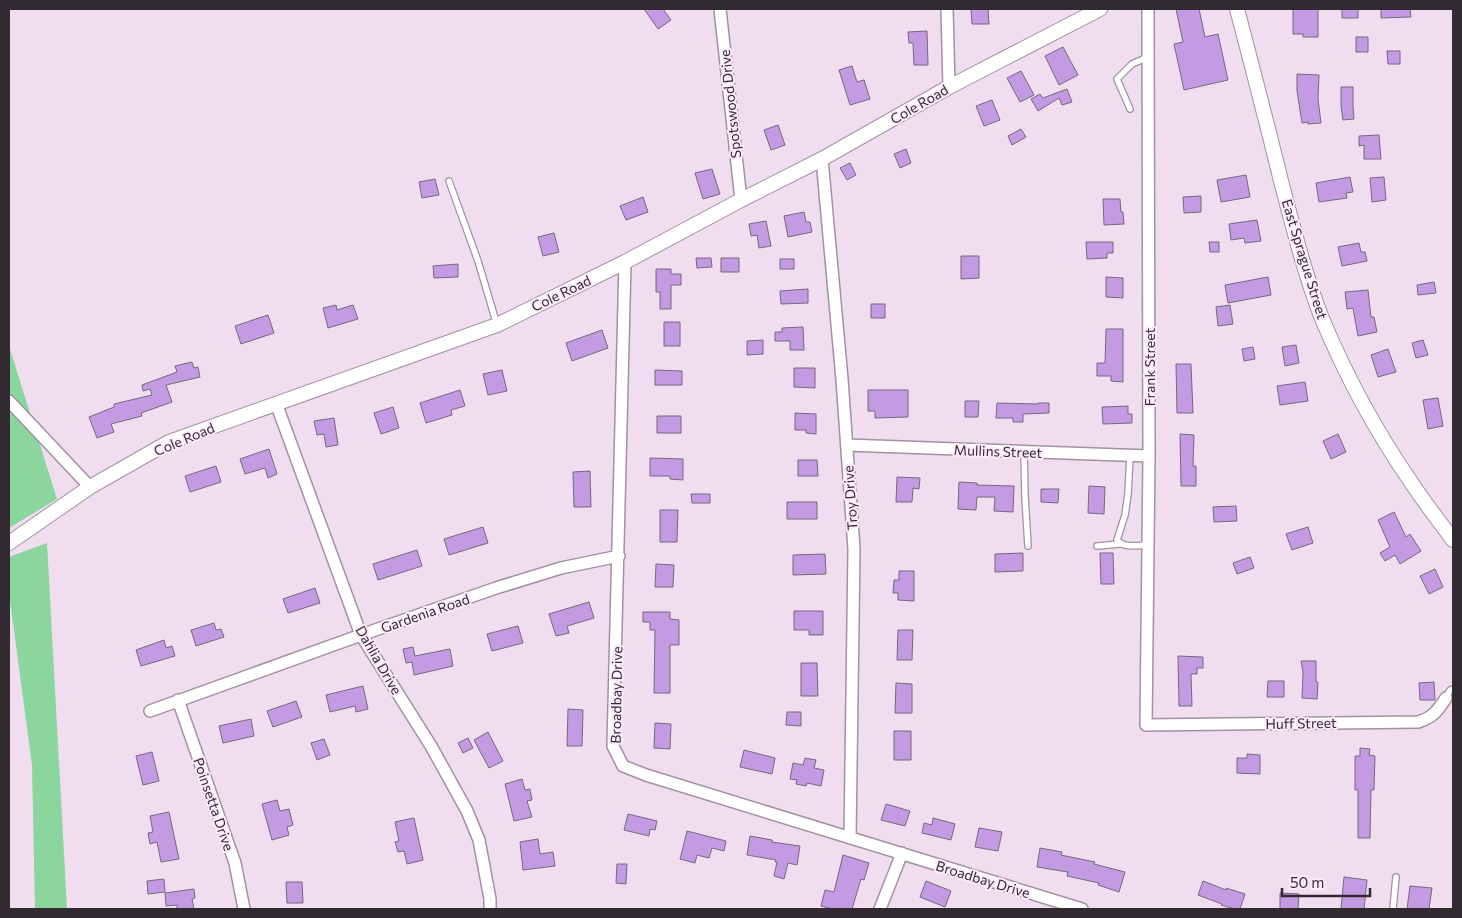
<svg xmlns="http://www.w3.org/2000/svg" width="1462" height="918" font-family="Commissioner,sans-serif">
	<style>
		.green { fill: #8ad69e }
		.building { fill: #c49be3; stroke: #74697c }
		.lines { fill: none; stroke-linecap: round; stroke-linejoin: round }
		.service-casing { stroke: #a291a2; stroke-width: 8 }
		.minor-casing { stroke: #a291a2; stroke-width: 14 }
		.tertiary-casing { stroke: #a291a2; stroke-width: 16 }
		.service { stroke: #fff; stroke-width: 5.5 }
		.minor { stroke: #fff; stroke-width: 11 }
		.tertiary { stroke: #fff; stroke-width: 14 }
		.labels { text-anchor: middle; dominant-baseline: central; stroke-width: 4; stroke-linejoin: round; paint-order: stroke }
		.street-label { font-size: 14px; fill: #312a31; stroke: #fdebfd }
	</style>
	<rect width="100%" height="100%" fill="#f0ddf0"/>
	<path class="green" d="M9,346L57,499L9,528Z
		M47,543L67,909H35L32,765L9,593V557Z"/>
	<path class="building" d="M644,9H663L671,20L658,29Z
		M971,9H988L989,24H972Z
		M1176,9H1199L1205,37L1218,34L1228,80L1184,90L1174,44L1183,42Z
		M1293,9H1318V37H1303V34H1293Z
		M1342,9H1358V18H1342Z
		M1381,9H1410L1411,17L1381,18Z
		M927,31L928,65H914L913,43H909L908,32Z
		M1356,37H1368V52H1356Z
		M1063,47L1078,75L1059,85L1045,56Z
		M1387,51H1400V64H1388Z
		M852,66L857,82L864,80L870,99L850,105L839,70Z
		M1021,71L1034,95L1020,102L1007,78Z
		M1297,74L1319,75L1318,99L1321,123L1308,124V122L1302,123L1297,91Z
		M1341,87H1353V106L1354,119L1343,120L1341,106Z
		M1067,89L1072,102L1062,105L1059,98L1038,111L1031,99L1040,94L1043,98Z
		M992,100L1000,120L984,126L976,106Z
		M778,125L785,145L771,150L764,130Z
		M1021,129L1026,137L1012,145L1008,136Z
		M1379,135L1381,159H1364V145L1359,146V136Z
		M906,149L911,163L900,168L894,154Z
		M850,163L856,175L847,180L840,168Z
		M712,169L720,194L703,199L695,173Z
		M1246,175L1250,197L1221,202L1217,180Z
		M1350,177L1353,192L1346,193L1347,198L1319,202L1316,183Z
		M1384,177L1386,200L1372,202L1370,178Z
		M435,179L439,195L422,198L419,182Z
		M1201,196V212L1184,213L1183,197Z
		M643,197L648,212L626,220L620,206Z
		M1103,199H1120L1121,212H1123L1124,224L1104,225Z
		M804,212L806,222H810L812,232L788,237L784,216Z
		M1257,220L1261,241L1245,243L1244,238L1231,240L1229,224Z
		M766,221L771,246L759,248L757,235L751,236L749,224Z
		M554,233L559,252L543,256L538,237Z
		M1086,242H1113V253H1107V258L1087,259Z
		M1209,242H1219V252H1210Z
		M1359,243L1361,252H1365L1367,261L1342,266L1338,247Z
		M961,256H979V278L961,279Z
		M696,258H711L712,267L697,268Z
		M721,258H739V272H721Z
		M780,259H794V269H780Z
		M458,264V277L434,278L433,266Z
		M656,269H671V274H681V285H671V309H660V292H656Z
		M1106,277L1123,278V298L1106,297Z
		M1268,277L1271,295L1228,303L1225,285Z
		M1434,282L1436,293L1418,295L1417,285Z
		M808,289V303L781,304L780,291Z
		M1368,290L1371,317H1374L1377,332L1358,336L1353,308L1347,309L1345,292Z
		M871,304H885V318H871Z
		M336,305L337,310L353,305L358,319L328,328L323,308Z
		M1230,305L1233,324L1218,326L1216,307Z
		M268,315L274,333L241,344L235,326Z
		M664,322H680V346H664Z
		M803,327L804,350H790V341H775V332H782V328Z
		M1106,329H1123V382L1111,381V376H1097V363H1105Z
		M602,330L608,348L572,361L566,343Z
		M763,340V354L747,355V341Z
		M1423,340L1428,355L1416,358L1412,343Z
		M1296,345L1299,363L1285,366L1282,347Z
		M1253,347L1255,359L1244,361L1242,349Z
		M1388,349L1396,372L1378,377L1371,355Z
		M192,362L194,368L198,367L200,377L166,385L172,402L141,413L142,416L111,424L114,432L97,438L89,417L114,407V404L152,395L150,389L143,391L142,385L177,372L175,366Z
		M1176,364H1191L1193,413H1177Z
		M794,368H815V388L794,387Z
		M502,370L507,391L488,395L483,374Z
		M655,370L682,371V385H655Z
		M1305,382L1308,401L1280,405L1277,386Z
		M460,390L465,406L451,410L452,415L426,423L420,403Z
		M868,390H908V417L875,418V411H868Z
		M1438,398L1443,426L1428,429L1423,400Z
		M965,401H979L978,417H965Z
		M997,403L1038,404V403H1049V413L1023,414V422H1013V418H996Z
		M1128,406V414H1132V423L1103,424L1102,407Z
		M393,407L399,428L381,434L374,413Z
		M795,413L816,414V434L806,433V430H795Z
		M657,416H681V433H657Z
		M334,418L338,445L326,447L324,434L317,435L314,421Z
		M1180,434L1194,435L1193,466H1196V486H1181Z
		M1338,434L1346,452L1331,459L1323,441Z
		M269,449L277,474L268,478L265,468L245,474L240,459Z
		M650,458L683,459V480L670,479V476H650Z
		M798,460H817L818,476H798Z
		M216,466L221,482L190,492L185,476Z
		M590,471L591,507H574L573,472Z
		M897,477L920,478L919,489L913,488L912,502H896Z
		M959,482L977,483V485L1014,486L1013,512L994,511L995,497H977L976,510L958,509Z
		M1089,486L1105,487L1104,514L1088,513Z
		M1041,489H1059L1058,503L1041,502Z
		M691,494H710V503H692Z
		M787,502H817V519H787Z
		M1236,506L1237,521L1214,522L1213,507Z
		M660,510H678L677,542H660Z
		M1394,512L1406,537L1410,534L1421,551L1400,564L1395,555L1385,561L1380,553L1390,547L1378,520Z
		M483,527L488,543L449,555L444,539Z
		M1308,527L1313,543L1292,550L1286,534Z
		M417,550L422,566L378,580L373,564Z
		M1023,553V571L995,572V554Z
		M1100,553H1113L1114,584H1101Z
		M825,554L826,574L793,575V555Z
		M1250,557L1254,568L1237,574L1233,563Z
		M656,564L674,565L673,587H655Z
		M1435,569L1443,587L1429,594L1420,576Z
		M899,571H914V601L898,600V593H893L894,580H899Z
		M315,588L320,603L288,613L283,599Z
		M589,602L594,618L567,626L569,633L556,636L549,614Z
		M794,611H823V635H809V630H794Z
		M643,612H670V619L679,620V645H670V693H654L655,630H650V622H643Z
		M214,623L216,630L221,629L224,637L196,646L191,630Z
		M518,626L523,643L492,651L487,634Z
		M898,630H913L912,660H897Z
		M164,640L166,648L172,646L175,656L141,666L136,650Z
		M413,647L415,656L450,649L453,666L414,675L412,662L406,663L403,649Z
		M1178,656L1203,657V668H1197V674H1191L1192,706H1179Z
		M1301,661H1316V682H1318L1317,699L1302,698L1303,672Z
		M801,663H817L818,696H801Z
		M1268,681H1284V697H1267Z
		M1434,682L1435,700H1420L1419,683Z
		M896,683L912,684V713H895Z
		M363,686L368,709L356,712L355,706L330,712L326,695Z
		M296,701L302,717L273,727L267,711Z
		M568,709L583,710L582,746H567Z
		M787,712H801V726L786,725Z
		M251,719L254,736L223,743L219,726Z
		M655,723L671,724L670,749L654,748Z
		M894,731H911V760H894Z
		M488,732L503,761L489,768L474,740Z
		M468,738L473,748L463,753L458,743Z
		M324,739L330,755L317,760L311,743Z
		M1360,748L1370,749L1369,755L1375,756L1374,790H1371L1370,838H1358V790H1355V756H1360Z
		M744,750L775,758L772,774L740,767Z
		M152,752L159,781L143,785L136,756Z
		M1247,754L1260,755V774L1237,773V758H1247Z
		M805,758L816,760L814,768L824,770L821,786L807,783L806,786L796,784L797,780L790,779L793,763L803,765Z
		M522,779L525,790L530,789L532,800L527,801L532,817L514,821L505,784Z
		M277,800L280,811L289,809L293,825L287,827L289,835L272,840L262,804Z
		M886,804L910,811L905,826L881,820Z
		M169,812L179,859L161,862L157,842L150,844L148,833L153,832L150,816Z
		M628,814L657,821L655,830L650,829L649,836L624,830Z
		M414,818L423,860L407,864L404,851L398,852L395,842L399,841L395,822Z
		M933,818L955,824L951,840L922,833L924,823L932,825Z
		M979,828L1002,832L998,851L975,847Z
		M687,831L726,841L724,851L712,848L709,858L697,855L695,863L680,859Z
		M750,836L772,840V842L800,846L797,865L788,863L784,879L774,876L777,862H775L776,860L747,855Z
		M538,839L540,854L553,852L555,866L523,870L520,842Z
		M1040,848L1062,852L1061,855L1095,862L1094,864L1125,872L1119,892L1098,885L1099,883L1067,876L1068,872L1037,867Z
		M843,855L869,863L864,880L861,879L852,909H833L821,906L825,890L834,892Z
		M617,864H627L626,884L616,883Z
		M1344,877L1367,880L1364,909H1341Z
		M164,879L165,892L148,894L147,881Z
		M926,881L951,891L945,907L920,897Z
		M1203,881L1226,890V888L1245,894L1240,909H1235L1221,905L1222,904L1198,895Z
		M286,882H302L303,903H287Z
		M1410,886L1432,888L1429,909H1407Z
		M194,889L195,898L192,899L194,909H177V905L166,906L165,893Z
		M1280,893L1299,894L1298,909H1280Z"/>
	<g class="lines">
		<g class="service-casing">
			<path id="service" d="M1130,109L1117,79L1132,64L1148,57
				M449,181L478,261L497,325
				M1024,452L1025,497L1028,546
				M1130,456L1128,494L1125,515L1117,540C1124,549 1138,545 1148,545
				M1097,546L1120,544
				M1446,698L1450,690L1453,689
				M1393,909L1396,877"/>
		</g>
		<g class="minor-casing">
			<path id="minor" d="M720,9L741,200
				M947,9L949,87
				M1148,9L1149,456L1146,725L1418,722C1434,717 1437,711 1446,698
				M822,159L842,379L854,549L850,838
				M625,262L613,746L623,766L646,775L1082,909
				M9,401L90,487
				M276,403L361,635L431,746L467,811L479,840L490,899V909
				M847,445L1149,456
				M178,700L235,863L244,909
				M150,711L361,635L496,588L561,568L619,556
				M880,909L902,853"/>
		</g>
		<g class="tertiary-casing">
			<path id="tertiary" d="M1237,9C1252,66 1267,124 1281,181C1293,226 1304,272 1321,316C1345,374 1375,430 1411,482C1424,502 1439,521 1453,540
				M9,543L90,487L169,442L497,325L625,262L741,200L822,159L949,87L1100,9"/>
		</g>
		<use href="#service" class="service"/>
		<use href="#minor" class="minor"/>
		<use href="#tertiary" class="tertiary"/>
	</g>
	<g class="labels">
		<g class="street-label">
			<text transform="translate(730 104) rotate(-96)">Spotswood Drive</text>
			<text transform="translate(919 104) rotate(-30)">Cole Road</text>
			<text transform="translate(1305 259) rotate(73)">East Sprague Street</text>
			<text transform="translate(561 293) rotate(-26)">Cole Road</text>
			<text transform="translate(1149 367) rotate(-90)">Frank Street</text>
			<text transform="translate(184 439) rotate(-23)">Cole Road</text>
			<text transform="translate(998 451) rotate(2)">Mullins Street</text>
			<text transform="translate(850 498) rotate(-94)">Troy Drive</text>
			<text transform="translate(425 613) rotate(-19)">Gardenia Road</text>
			<text transform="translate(379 660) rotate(60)">Dahlia Drive</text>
			<text transform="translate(616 695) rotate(-89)">Broadbay Drive</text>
			<text transform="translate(1301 723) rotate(-1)">Huff Street</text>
			<text transform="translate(214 804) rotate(71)">Poinsetta Drive</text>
			<text transform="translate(983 879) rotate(17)">Broadbay Drive</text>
		</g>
	</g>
	<rect width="1462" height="918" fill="none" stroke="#312a31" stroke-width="20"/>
	<path d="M1282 888v8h88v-8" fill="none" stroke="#312a31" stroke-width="2.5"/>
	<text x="1290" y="888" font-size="15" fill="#312a31" stroke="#fdebfd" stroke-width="4" paint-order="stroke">50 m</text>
</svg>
